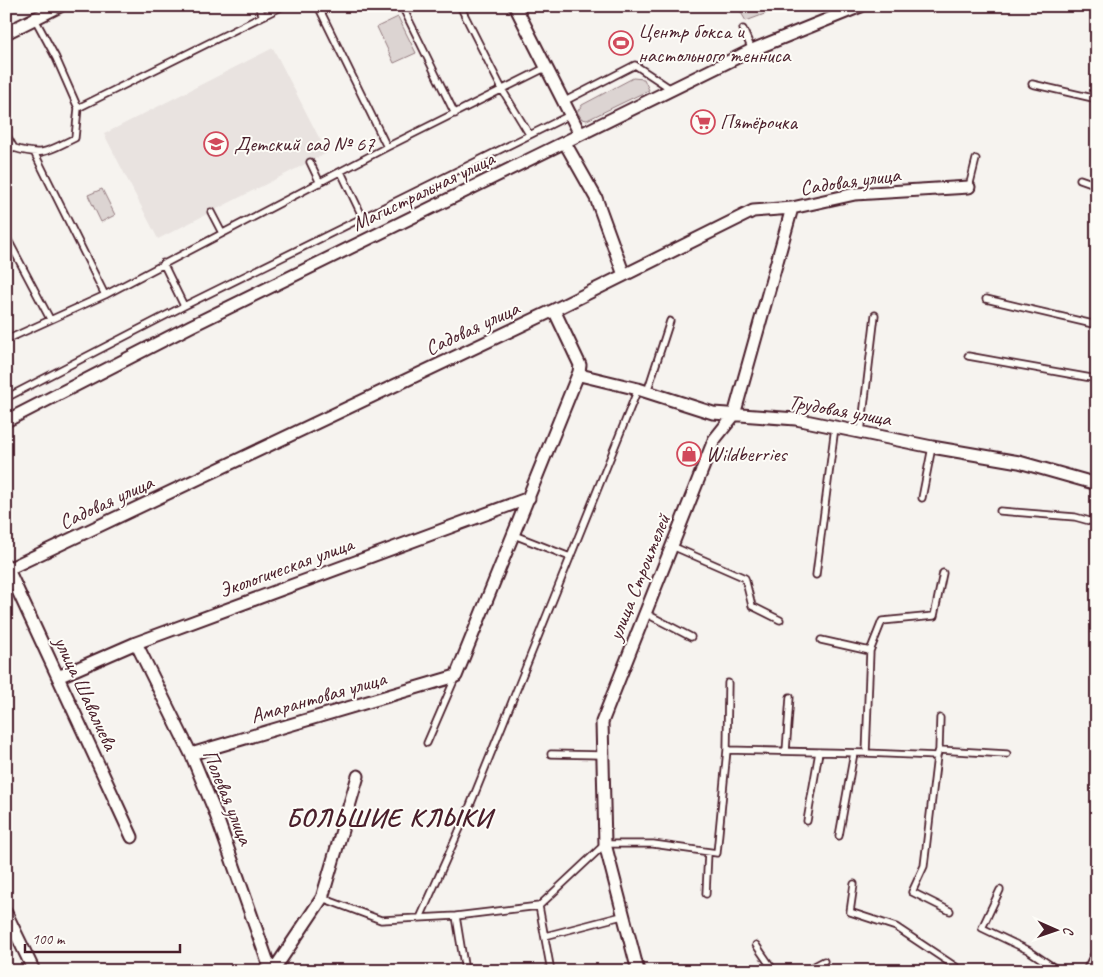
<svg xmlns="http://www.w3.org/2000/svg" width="1103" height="977" font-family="Caveat,sans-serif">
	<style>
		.built { fill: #e9e3e0 }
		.green { fill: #dcd4d2; stroke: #937a7e }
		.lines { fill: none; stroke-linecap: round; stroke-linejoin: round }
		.service-casing { stroke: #4a1f2b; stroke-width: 9 }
		.minor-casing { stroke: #4a1f2b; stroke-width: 15 }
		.service { stroke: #fdfcf7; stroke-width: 5.5 }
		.minor { stroke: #fdfcf7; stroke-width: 11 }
		.labels { text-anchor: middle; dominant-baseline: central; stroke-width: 4; stroke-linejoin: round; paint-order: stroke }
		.poi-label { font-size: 21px; fill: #4a1f2b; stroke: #fdfcf7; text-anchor: start }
		.street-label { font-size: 21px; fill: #4a1f2b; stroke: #fdfcf7 }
		.district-label { font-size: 26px; font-weight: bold; letter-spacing: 1px; fill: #4a1f2b; stroke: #fdfcf7 }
	</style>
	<rect width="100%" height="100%" fill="#f6f3ef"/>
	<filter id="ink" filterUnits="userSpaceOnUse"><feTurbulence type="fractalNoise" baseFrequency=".02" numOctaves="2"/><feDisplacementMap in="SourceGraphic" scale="10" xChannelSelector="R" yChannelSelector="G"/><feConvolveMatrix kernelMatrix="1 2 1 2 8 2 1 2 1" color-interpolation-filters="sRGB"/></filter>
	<g filter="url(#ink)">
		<path class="built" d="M273,48L327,153L158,239L104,134Z"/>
		<path class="green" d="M737,6H786L746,21Z
			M398,17L416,53L394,63L377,27Z
			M633,78L644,79L649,90L587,120L582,119L577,112L582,105Z
			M102,189L115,215L101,222L88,195Z"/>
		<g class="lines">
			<g class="service-casing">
				<path id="service" d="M258,6L263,16L283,6
					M318,6L387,147
					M402,6L455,114
					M460,6L503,91L529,134
					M743,29L752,50
					M1032,84L1097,99
					M563,102L635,65L671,89
					M78,108L263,16
					M6,134L14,148C44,157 48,151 75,138L78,108L56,58L35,19
					M6,152L14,148
					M35,154L105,295
					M310,162L320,183
					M341,172L363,218
					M1080,179L1097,185
					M969,187L976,159
					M211,212L222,233
					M6,236L50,319
					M163,263L184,306
					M986,299L1097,325
					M6,340L105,295L387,147L545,68
					M968,356L1097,379
					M647,392L670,321
					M6,398L184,306L570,115
					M861,432L875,315
					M922,498L932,447
					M1000,511L1075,517L1097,523
					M514,535L570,557
					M672,546L745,578L752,606L780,620
					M816,575L835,427
					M645,613L691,637
					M870,651L882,621L934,616L943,573
					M427,743L456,676
					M727,750L728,683
					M939,750L940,718
					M786,751L790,697
					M866,753L937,756L924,866L912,892L950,911
					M551,754L602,755
					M937,756L939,750L1007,754
					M807,821L819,752
					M839,836L854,753
					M854,884L850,912L896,927L962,971
					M1000,890L982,928L1028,950L1059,971
					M706,894L708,852
					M322,898L381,920L456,916
					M539,906L551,971
					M420,918L467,813L638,389
					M545,936L622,916
					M756,945L774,971
					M465,971L456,916L539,906L605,844H653L717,853L727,750L866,753L870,651L821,640
					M805,971L824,961"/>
			</g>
			<g class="minor-casing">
				<path id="minor" d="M515,6L580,134
					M6,33L60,6
					M565,143L596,198L624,275
					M579,372L584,376L638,389L713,413L796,419L932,447L1019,462L1097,484
					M6,421L191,326L752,50L861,6
					M6,565L132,837
					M8,569L554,310L753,211L792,208L855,194L969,187
					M136,643L191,754L215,812L271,971
					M58,677L136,643L529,498
					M191,754L456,676L579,372L580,365L554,310
					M6,913L34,971
					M273,971L322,898L358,776
					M638,971L605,844L602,722L714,440L734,415L792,208
					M1089,971L1097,955"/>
			</g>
			<use href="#service" class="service"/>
			<use href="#minor" class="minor"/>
		</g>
	</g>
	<defs>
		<g id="stadium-ring" transform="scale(1.25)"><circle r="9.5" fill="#fdfcf7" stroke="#d1495b" stroke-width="1.5"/><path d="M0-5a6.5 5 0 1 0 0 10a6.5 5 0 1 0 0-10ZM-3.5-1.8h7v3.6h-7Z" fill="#d1495b"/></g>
		<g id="supermarket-ring" transform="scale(1.25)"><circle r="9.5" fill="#fdfcf7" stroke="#d1495b" stroke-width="1.5"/><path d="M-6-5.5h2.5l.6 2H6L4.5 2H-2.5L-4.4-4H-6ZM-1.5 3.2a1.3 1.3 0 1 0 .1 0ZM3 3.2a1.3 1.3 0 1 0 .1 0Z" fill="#d1495b"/></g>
		<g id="school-ring" transform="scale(1.25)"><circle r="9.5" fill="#fdfcf7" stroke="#d1495b" stroke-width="1.5"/><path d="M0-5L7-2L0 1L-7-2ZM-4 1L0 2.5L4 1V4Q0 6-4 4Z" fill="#d1495b"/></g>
		<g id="shop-ring" transform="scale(1.25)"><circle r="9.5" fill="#fdfcf7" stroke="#d1495b" stroke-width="1.5"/><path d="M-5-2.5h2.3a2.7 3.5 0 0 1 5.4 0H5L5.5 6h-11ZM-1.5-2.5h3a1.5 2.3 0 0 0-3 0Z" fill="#d1495b"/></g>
	</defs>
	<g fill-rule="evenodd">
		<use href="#stadium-ring" x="621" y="43"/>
		<use href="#supermarket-ring" x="703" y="122"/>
		<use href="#school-ring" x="216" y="144"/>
		<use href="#shop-ring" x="689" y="454"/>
	</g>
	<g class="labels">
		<g class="poi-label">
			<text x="638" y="31">Центр бокса и<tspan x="638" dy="24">настольного тенниса</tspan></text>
			<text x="720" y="122">Пятёрочка</text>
			<text x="234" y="144">Детский сад № 67</text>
			<text x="706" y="454">Wildberries</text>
		</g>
		<g class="street-label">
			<text transform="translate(850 181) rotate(-8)">Садовая улица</text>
			<text transform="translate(423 191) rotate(-26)">Магистральная улица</text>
			<text transform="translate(472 328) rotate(-25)">Садовая улица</text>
			<text transform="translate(840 410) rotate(10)">Трудовая улица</text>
			<text transform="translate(106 502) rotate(-25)">Садовая улица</text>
			<text transform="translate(286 567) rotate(-20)">Экологическая улица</text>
			<text transform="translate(639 577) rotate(-68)">улица Строителей</text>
			<text transform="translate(86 693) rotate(65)">улица Шавалиева</text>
			<text transform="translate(318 697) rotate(-16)">Амарантовая улица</text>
			<text transform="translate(228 797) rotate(68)">Полевая улица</text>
		</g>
		<g class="district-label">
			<text x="389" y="817">БОЛЬШИЕ КЛЫКИ</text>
		</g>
	</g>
	<rect width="1103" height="977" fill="none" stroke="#fdfcf7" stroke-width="25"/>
	<rect x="12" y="12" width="1078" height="952" fill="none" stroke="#4a1f2b" stroke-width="2" filter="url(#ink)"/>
	<g transform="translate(1056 930) rotate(92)" stroke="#fdfcf7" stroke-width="4" paint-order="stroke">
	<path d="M0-4L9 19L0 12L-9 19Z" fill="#4a1f2b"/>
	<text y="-8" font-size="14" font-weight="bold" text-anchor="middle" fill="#4a1f2b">С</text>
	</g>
	<path d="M25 944v8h155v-8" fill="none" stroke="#4a1f2b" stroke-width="2.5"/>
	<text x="32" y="944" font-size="15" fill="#4a1f2b" stroke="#fdfcf7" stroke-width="4" paint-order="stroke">100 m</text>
</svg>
